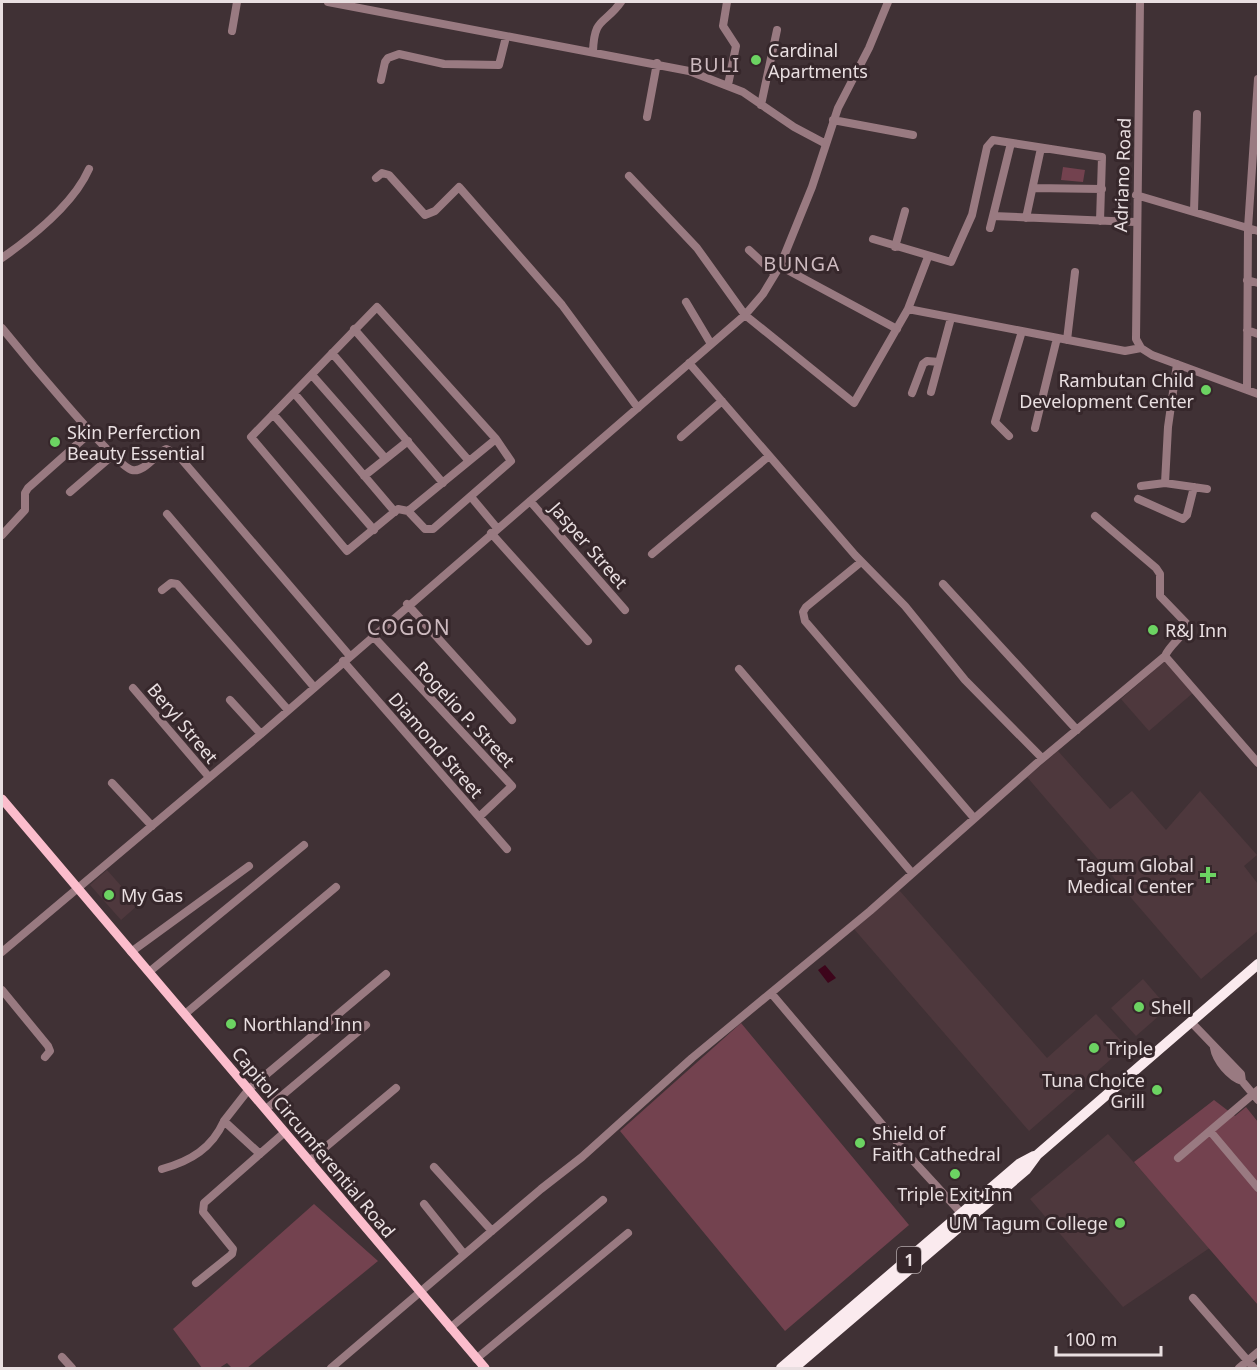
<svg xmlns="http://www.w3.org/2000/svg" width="1260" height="1370" font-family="'Noto Sans',sans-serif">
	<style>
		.built { fill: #4e383d }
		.green { fill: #73424f }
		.water { fill: #3d051b }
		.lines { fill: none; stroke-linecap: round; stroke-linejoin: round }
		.minor { stroke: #997a81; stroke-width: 8 }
		.major { stroke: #fbbdcc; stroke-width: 9 }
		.highway { stroke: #faeaee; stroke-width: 10 }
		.poi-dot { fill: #6cd362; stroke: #36272b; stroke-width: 2 }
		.labels { text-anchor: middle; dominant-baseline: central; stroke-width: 6; stroke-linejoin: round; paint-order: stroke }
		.shield { fill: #36272b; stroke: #b3a8aa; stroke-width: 1.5 }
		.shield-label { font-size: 16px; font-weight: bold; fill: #e9dfe1 }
		.poi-label { font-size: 18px; fill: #e9dfe1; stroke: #36272b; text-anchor: start }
		.street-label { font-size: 18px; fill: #e9dfe1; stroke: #36272b }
		.neighbourhood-label { font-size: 20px; letter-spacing: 1.5px; fill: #cdbabf; stroke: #36272b }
		.quarter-label { font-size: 21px; letter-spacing: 1.5px; fill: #cdbabf; stroke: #36272b }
	</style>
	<rect width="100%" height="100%" fill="#403135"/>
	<path class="built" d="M1166,660L1194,692L1149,731L1121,699Z
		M1058,751L1110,809L1132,791L1166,830L1200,791L1257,855L1244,866L1258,884V931L1201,979L1027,777Z
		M107,870L138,905L121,920L90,885Z
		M899,890L1047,1058L1096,1014L1126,1046L1029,1131L854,929Z
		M1143,979L1168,1008L1136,1036L1111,1008Z
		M1108,1134L1211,1247L1123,1307L1030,1199Z"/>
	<path class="green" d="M1063,167L1085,170L1083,182L1061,180Z
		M741,1023L909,1225L785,1331L620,1131Z
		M1214,1100L1235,1116L1246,1107L1258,1122V1305L1134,1162Z
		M314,1204L378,1261L247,1368H232L227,1363L219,1368H202L173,1329Z"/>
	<path class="water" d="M825,965L836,978L828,983L818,970Z"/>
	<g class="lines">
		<path class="minor" d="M328,2L689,71L743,92L794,127L826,144
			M727,2L723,26L736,46L728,85
			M1140,2L1136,339L1141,348L1152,355L1258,394
			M232,31L237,2
			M593,52C594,16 605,25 621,2
			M381,80L385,62L388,58L399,54L444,64L499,65L506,37
			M761,105L777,30
			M647,117L657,63
			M833,120L913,135
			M629,176L697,248L745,315L854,403L908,309L928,257
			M376,178L382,173L389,175L425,215L435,211L459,187L562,305L638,408
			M1033,188L1102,189
			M1136,195L1258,231
			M1194,211L1197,114
			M993,216L1135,222
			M1026,218L1041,148
			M990,228L1011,143
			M873,239L951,262L972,215L987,147L993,140L1102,157L1100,221
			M895,247L905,211
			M749,250L775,274
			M2,258C32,237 74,203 89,169
			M780,266L897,329
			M1247,280L1258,283
			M686,302L711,344
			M377,307L496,439L511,461L433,529H425L408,511L398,509L347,551L251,437Z
			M908,309L1125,351L1141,348
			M2,328C19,349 116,467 132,470C144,473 156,454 166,449L177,454L349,655
			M354,329L469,461
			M1247,330L1258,334
			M1067,340L1075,272
			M332,353L443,483
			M689,363L855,555L905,606L965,680L1042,758
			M312,375L385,458
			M1247,389L1248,228L1258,79
			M931,392L951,318
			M294,393L395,512
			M912,393L923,364L927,361L939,362
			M273,414L374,530
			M1035,428L1057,338
			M1009,436L995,422L1022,331
			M681,437L722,401
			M364,476L408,441
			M1165,483L1168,427L1177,364
			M1141,486L1165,483L1207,489
			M70,492L113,455
			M472,498L497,528
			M1138,499L1183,519L1187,515L1194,487
			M530,501L625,610
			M408,511L496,439
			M167,514L314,687
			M1095,516L1156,568L1160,574V596L1187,624C1185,636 1170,644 1165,656
			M491,533L588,641
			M2,535L25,510V493L28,488L91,432
			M652,554L769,456
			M861,562L806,607L803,612L805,621L974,818
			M943,584L1077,730
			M162,590L171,583L177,584L288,710
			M407,604L512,720
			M372,635L512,786L479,817
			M343,661L507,849
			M739,669L912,873
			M133,688L209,777
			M230,700L261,734
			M112,783L152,826
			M2,952L261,734L745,315L763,294L780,266L812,187L838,108L869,48L888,2
			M131,952L249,866
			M149,972L304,845
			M2,990L48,1046L50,1051L45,1057
			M771,993L908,1155L963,1215
			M185,1014L336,887
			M1191,1022L1241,1074L1242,1081L1258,1100
			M1214,1048C1216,1061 1230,1077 1242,1081
			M266,1109L366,1025
			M224,1121L249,1089L386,974
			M1210,1131L1258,1188
			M1178,1158L1258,1090
			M309,1161L396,1088
			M434,1167L492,1231
			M162,1169C191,1161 212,1148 224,1121L260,1154
			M424,1204L464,1254
			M196,1283L232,1254L233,1249L203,1212L204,1203L285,1132
			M1193,1298L1254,1368
			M450,1328L603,1200
			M62,1357L72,1368
			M476,1359L628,1233
			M331,1368L541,1189L582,1157L692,1058L870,911L1037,763L1165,656L1258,763
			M1239,1368L1258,1352"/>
		<path class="major" d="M2,799L485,1368"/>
		<path class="highway" d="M781,1368L1019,1164L1034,1156
			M794,1368L1026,1170L1037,1155L1258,964"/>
	</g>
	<g class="poi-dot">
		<circle cx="756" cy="60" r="6"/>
		<circle cx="1206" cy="390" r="6"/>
		<circle cx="55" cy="442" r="6"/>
		<circle cx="1153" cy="630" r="6"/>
		<path d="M1205 866h6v6h6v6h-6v6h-6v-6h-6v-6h6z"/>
		<circle cx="109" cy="895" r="6"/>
		<circle cx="1139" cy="1007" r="6"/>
		<circle cx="231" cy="1024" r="6"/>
		<circle cx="1094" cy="1048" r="6"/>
		<circle cx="1157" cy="1090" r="6"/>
		<circle cx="860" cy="1143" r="6"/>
		<circle cx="955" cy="1174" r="6"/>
		<circle cx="1120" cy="1223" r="6"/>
	</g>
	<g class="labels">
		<rect class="shield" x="897" y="1247" width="24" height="26" rx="4.5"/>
		<g class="shield-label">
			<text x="909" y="1260">1</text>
		</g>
		<g class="poi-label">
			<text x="768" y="50">Cardinal<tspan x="768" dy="21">Apartments</tspan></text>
			<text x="1194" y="380" text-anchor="end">Rambutan Child<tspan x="1194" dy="21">Development Center</tspan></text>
			<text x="67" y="432">Skin Perferction<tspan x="67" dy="21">Beauty Essential</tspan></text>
			<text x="1165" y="630">R&amp;J Inn</text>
			<text x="1194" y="865" text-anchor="end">Tagum Global<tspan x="1194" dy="21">Medical Center</tspan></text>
			<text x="121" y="895">My Gas</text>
			<text x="1151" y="1007">Shell</text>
			<text x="243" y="1024">Northland Inn</text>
			<text x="1106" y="1048">Triple</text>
			<text x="1145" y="1080" text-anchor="end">Tuna Choice<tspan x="1145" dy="21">Grill</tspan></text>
			<text x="872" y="1133">Shield of<tspan x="872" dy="21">Faith Cathedral</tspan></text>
			<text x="955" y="1194" text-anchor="middle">Triple Exit Inn</text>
			<text x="1108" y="1223" text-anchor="end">UM Tagum College</text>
		</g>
		<g class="street-label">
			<text transform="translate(1122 175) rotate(-88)">Adriano Road</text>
			<text transform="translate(589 545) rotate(49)">Jasper Street</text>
			<text transform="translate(465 714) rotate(47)">Rogelio P. Street</text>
			<text transform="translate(183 723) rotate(50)">Beryl Street</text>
			<text transform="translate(436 745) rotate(49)">Diamond Street</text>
			<text transform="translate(314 1142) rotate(50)">Capitol Circumferential Road</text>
		</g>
		<g class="neighbourhood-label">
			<text x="715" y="64">BULI</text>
			<text x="802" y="263">BUNGA</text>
		</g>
		<g class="quarter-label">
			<text x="409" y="627">COGON</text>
		</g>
	</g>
	<rect width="1260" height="1370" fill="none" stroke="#e9dfe1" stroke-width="6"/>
	<path d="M1056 1346v9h105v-9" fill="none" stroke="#e9dfe1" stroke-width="3"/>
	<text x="1065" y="1346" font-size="18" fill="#e9dfe1" stroke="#36272b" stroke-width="4.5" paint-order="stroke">100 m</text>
</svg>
